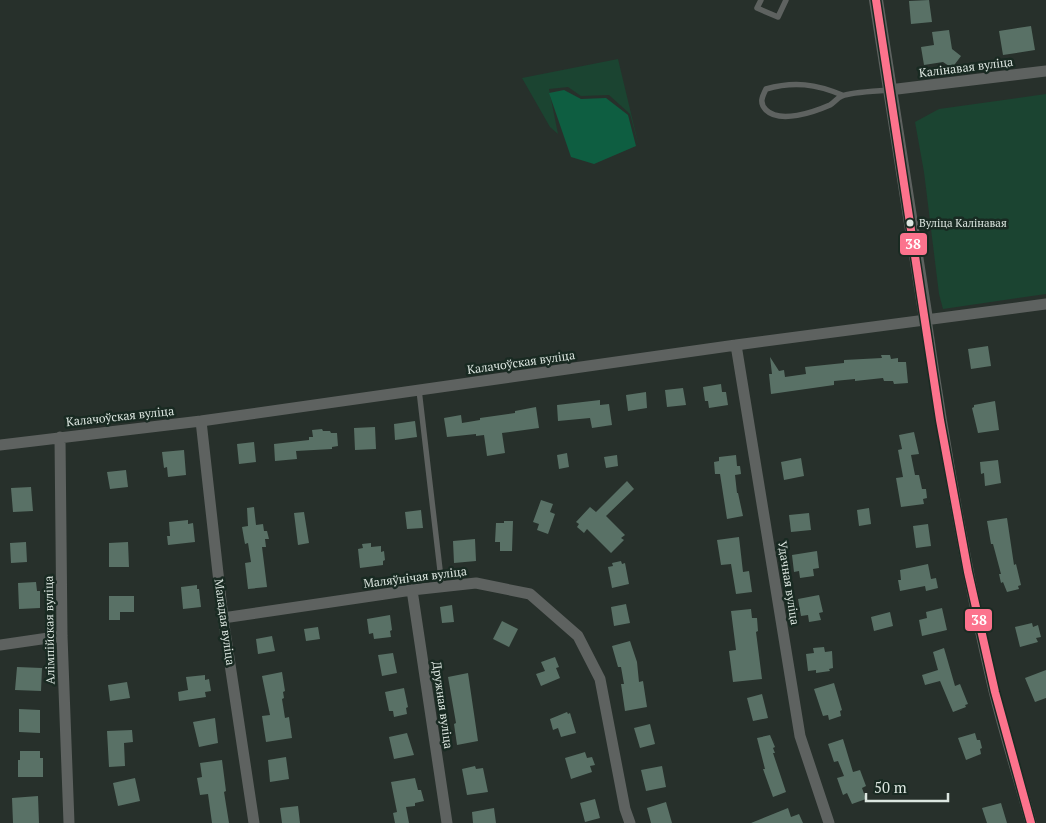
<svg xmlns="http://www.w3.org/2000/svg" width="1046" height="823" font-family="'PT Serif',serif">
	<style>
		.green { fill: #1b4431 }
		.forest { fill: #0e5e41 }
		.building { fill: #597166 }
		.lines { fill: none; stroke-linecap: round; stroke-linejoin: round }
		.service { stroke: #5e6260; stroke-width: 5.5 }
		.minor { stroke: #5e6260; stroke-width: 11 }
		.tertiary { stroke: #5e6260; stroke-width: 14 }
		.bus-1-casing { stroke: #192a22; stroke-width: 11 }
		.bus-1 { stroke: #fc738d; stroke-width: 8 }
		.bus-dot { fill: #dce6e0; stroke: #192a22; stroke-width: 2 }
		.labels { text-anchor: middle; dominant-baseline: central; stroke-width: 5; stroke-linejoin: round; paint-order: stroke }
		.bus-label { font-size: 11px; fill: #dce6e0; stroke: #192a22; text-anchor: start }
		.street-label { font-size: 12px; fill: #dce6e0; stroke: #192a22 }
		.line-badge { stroke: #192a22; stroke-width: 2 }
		.badge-label { font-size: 14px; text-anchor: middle; font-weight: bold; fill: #fff }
	</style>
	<rect width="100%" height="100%" fill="#27302b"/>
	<path class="green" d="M618,59L639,147L630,114L609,95L581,96L568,87L549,89L558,134L550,127L522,78Z
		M1046,94V294L943,309L939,294L924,172L915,122L939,109Z"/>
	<path class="forest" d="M564,90L581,99L606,98L628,115L636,146L594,164L571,157L549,93Z"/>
	<path class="building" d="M929,0L932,22L911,24L909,1Z
		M1031,26L1035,50L1003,55L999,31Z
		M949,30L952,49L961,56L952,68L943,62L924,65L921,47L934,45L932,32Z
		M988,346L991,366L971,369L968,349Z
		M881,355H890L891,359L898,358V362H906L908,383L894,384L893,381H884L883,378L855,381V379L834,381V385L771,394L769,374H772L770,357L779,371L784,370L785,377L806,374L805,367L844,363V360L882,358Z
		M721,384L722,392H726L728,405L709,408L708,401H705L703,387Z
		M683,388L686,405L667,407L665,390Z
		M646,392L647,408L628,411L626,395Z
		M600,400V405L609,404L612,425L592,428L590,418L558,421L557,405Z
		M995,401L999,430L978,433L972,408L974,407V405Z
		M536,407L539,428L502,433L505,453L487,456L484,435L476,436V434L447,437L444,418L461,415L462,423L480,420V418L515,413V411Z
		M415,421L417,437L395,440L394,424Z
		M375,427L376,449L355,450L354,428Z
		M322,429L323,431H330L331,433H337L338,446L332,447V449L296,451L297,459L275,461L274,444L309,440V437H313L312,430Z
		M914,432L919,454L911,455L915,475H919L922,489H926L927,498L923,499L924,504L901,507L896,478L903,477L898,450L902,449L899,435Z
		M254,442L256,462L239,464L237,444Z
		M184,450L186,475L168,477L167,467L164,468L162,452Z
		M567,453L569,467L559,469L557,455Z
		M617,455L618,466L606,468L604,457Z
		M736,455L737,466H740L741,474L735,475L737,493H738L743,516L727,519L720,474H715L714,462L719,461V457Z
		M801,458L804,476L784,480L781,462Z
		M998,460L1001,483L985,486L984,473L981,474L980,462Z
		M126,470L128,487L110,489L107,472Z
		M627,481L634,489L606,516L625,535L621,538L624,540L611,553L587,529L584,533L577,527L579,524L576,522L590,507L596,512Z
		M31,487L33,511L13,512L11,488Z
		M541,500L553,504L550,512L555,514L548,534L537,530L539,524L533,522Z
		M254,507L256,525L263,524L264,531H267L269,539H265L266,547H262L267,587L248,589L245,563L251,562L248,543L245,544L242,527L248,526L247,508Z
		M869,508L871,524L859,526L857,510Z
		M421,510L423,528L407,529L405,512Z
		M304,512L309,543L298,545L294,513Z
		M809,513L811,530L791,532L789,515Z
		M1007,518L1014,565L1016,564L1021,585L1018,586L1019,589L1007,592L1003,582L1001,583L999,574H1001L993,544H991L987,521Z
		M188,520V524L193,523L195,542L168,545L167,536H170L169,522Z
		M504,521H513L512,551H500V542H495L496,523H504Z
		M928,524L931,546L916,548L913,526Z
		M739,537L743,572L749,571L752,592L736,594L731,564L721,565L717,540Z
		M475,539L476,561L454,563L453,541Z
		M26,542L27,562L11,563L10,543Z
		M128,542L129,567H109V543Z
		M371,543V547L381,546V552L384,551L385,560L383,561V565L360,568L358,549L363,548L362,544Z
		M817,551L819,568L813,569L814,576L800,578L799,571L794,572L792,555Z
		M621,561L622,564L625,563L629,584L612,588L608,567L613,566L612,563Z
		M928,564L931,579L936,578L938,588L926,591L925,586L900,591L898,580H901L900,570Z
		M36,582L37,591H40V608L19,609L18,583Z
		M197,585V589H199L201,607L183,609L181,587Z
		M819,595L823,612L819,613L821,620L809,622L808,615L801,616L798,599Z
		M109,596H134V612H120V620H109Z
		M626,604L630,623L614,626L611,607Z
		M452,605L454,622L442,623L440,607Z
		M942,608L947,630L922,636L919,620L927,618L926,612Z
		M751,609L752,618H757L758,631L756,632L762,679L733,682L729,651L736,650L731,611Z
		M890,612L893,626L874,631L871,617Z
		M390,615L392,630L390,631L391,637L374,639L373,633L369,634L367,619Z
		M502,621L518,629L509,647L493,639Z
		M1032,623L1033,627L1038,625L1041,637L1036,638L1038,642L1020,647L1015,627Z
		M318,627L320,639L306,641L304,629Z
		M272,636L275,651L258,654L256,639Z
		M630,641L637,662L639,682L643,681L647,707L625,711L621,684H624L621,667H618L612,646Z
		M824,647L825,652L832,651L833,668L829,669L830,671L816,673V670L808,671L806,654L814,653L813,648Z
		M944,648L955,686L960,684L968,704L965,705L966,707L953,712L940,681L925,685L922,675L938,670L933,652Z
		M393,653L397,673L382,676L378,655Z
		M555,657L559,667L556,668L560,678L541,686L536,674L545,671L541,662Z
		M17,667L42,668L41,691L15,690Z
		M1046,670V698L1035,702L1025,678Z
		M282,672L285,691L283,692L284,698L282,699L285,718L289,717L292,738L266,742L262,716L270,715L262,676Z
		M468,673L478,741L457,745L454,724L456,723L448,677Z
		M205,675V680L209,679L211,691L205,692L206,697L179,701L178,692L188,690L186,677Z
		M127,682L130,698L110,701L108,685Z
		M834,683L842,710L840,711L841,716L829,720L828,715L823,716L814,689Z
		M404,688L408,707L406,708L407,714L394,717L393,711H389L385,692Z
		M762,694L768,718L753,721L747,698Z
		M19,709L40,710V733L19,732Z
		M567,712L568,714L570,713L576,733L561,737L558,728L553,730L550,719Z
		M215,718L218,743L199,747L193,722Z
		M650,724L655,744L640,748L634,728Z
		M132,730L133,742L124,743L125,766L109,767L107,731Z
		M407,733L414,755L394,759L389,737Z
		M975,733L977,740H980L982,748L980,749L981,754L966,760L958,738Z
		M770,735L775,747L773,748L775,753H773L786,792L773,797L763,769H765L757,738Z
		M843,739L853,772L860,770L866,786L862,788L866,799L852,804L847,793L843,795L837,778L844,776L838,761L834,762L828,744Z
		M20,751H40V758H43V777H18V760H20Z
		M585,752L587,758L592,757L595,765L590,766L592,772L571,779L565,758Z
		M286,757L289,779L270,782L268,760Z
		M222,760L226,791L224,792L229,823H212L208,794L200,795L197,778L202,777L200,763Z
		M475,766L476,769L483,768L488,792L467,795L462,769Z
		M662,766L666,787L646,791L641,770Z
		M135,778L140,801L118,806L113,783Z
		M415,778L418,790H421L424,801L415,803V806L406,807L409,823H395L393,813L397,812L391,782Z
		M38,796L39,823H13L12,798Z
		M595,799L600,818L585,822L580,803Z
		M666,802L672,823H651L647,808Z
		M1001,803L1007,823H987L982,808Z
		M298,806L300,823H282L280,808Z
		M494,808L496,823H473L472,812Z
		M788,808L791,817L799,814L803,823H751Z"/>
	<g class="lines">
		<path class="service" d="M761,0L757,8L778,17L786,0
			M842,95C816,84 794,81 766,89C762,97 759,103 766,110C780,124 814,112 830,105C834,103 837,98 842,96C850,92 878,91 889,90
			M419,390L442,587"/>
		<path class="minor" d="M889,90L1046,71
			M926,319C944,444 965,569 994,691C1005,736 1019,779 1031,823
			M736,345L800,736L829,823
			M201,421L223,618L254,823
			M60,437L62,636L69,823
			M0,445L201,421L736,345L1046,304
			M412,590L447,823
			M223,618L412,590L476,583L530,594L578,636L600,679L625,809L630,823
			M0,645L62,636"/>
		<path class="tertiary" d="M876,0L926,319"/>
		<g class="bus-1-casing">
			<path id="bus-1" d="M876,0L940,420L968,572L995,692L1031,823"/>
		</g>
		<use href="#bus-1" class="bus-1"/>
	</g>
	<circle class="bus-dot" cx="910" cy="223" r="4.5"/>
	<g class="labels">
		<g class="bus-label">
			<text x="919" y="223">Вуліца Калінавая</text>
		</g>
		<g class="street-label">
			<text transform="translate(966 67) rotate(-7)">Калінавая вуліца</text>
			<text transform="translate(521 362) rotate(-8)">Калачоўская вуліца</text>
			<text transform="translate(120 416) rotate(-6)">Калачоўская вуліца</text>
			<text transform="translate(415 577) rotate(-7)">Маляўнічая вуліца</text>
			<text transform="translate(789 583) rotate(81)">Удачная вуліца</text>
			<text transform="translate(225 622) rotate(82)">Маладая вуліца</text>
			<text transform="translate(49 630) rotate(-91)">Алімпійская вуліца</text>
			<text transform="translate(443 705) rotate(82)">Дружная вуліца</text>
		</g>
	</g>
	<g class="line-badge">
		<rect x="899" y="232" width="29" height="24" rx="5" fill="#fc738d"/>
		<rect x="964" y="608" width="29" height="24" rx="5" fill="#fc738d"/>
	</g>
	<g class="badge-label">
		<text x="913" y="249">38</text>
		<text x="979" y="625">38</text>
	</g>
	<path d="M866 793v8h82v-8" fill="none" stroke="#dce6e0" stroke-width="2.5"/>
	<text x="874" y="793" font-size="15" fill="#dce6e0" stroke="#192a22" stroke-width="4" paint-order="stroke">50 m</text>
</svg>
